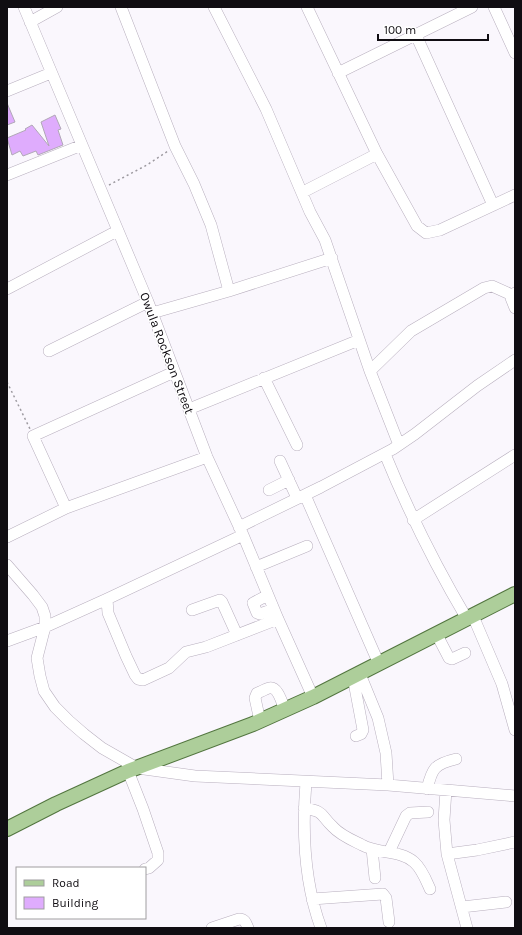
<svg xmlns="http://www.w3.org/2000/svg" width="522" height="935" font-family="Karla,sans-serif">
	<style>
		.building { fill: #dfacfd; stroke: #b1a8b7 }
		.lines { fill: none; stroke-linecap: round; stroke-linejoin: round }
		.minor-casing { stroke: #b8afbe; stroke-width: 12 }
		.major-casing { stroke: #52753f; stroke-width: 16 }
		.path { stroke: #9d9aa0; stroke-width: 1.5; stroke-dasharray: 2 3; stroke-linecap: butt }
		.minor { stroke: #fff; stroke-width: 11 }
		.major { stroke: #adce9a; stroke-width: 14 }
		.labels { text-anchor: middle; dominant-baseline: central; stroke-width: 3; stroke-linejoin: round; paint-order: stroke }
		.street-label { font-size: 13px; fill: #100d12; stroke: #fff }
	</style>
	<rect width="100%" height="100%" fill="#faf7fd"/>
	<path class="building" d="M7,103L15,122L7,125Z
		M55,115L61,129L58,130L63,145L38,155L36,151L23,156L20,151L12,155L7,138L26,130L25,129L32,125L49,146L41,122Z"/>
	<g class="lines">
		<g class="minor-casing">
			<path id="minor" d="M24,7L148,302L207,457L243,535L278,619L313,697
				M121,7L175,146L194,184L211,225L229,291
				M214,7L266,109L310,212L325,240L370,371L399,445
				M307,7L377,154L417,226L426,233L440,230L515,195
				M494,7L515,53
				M30,22L57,7
				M416,35L493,205
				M338,73L472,7
				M7,91L51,73
				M7,175L82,145
				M303,192L377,154
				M7,289L117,231
				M515,293L512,295L511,298L515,308
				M152,313L229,291L332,258
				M49,351L148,302
				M370,371L411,331L484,288L492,286L512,295
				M264,378L297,445
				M189,409L359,340
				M385,454C409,513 435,565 467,619
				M280,461L297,498
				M269,490L289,480
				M305,495L379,664
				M66,508L33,436L174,372
				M413,520L515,455
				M239,527L321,487L393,449L415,434L477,386L515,360
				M7,537L66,508L207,457
				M7,565L33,595L42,607L45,616V627L37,658L40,676L44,691L55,707L69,721L84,734L102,748L137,768L195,776L388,785L515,796
				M256,567L307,546
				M268,595L253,603L257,613L260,614L274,609
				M107,599L108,613L126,656L135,675L138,679L143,680L169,668L186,652L206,647L278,619
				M192,610L220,600L222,602L237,635
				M473,616L502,684L515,730
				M437,635L449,658L452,659L465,653
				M7,641L45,627L107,599L243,535
				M360,674L378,718L386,753L388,785
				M353,677L363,730L361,734L356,736
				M260,721L255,698L257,693C261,692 265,689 269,688C278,686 282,703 285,710
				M128,771L143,809L158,853V860L149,868L145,869
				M306,782C302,831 304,882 321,928
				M427,789C432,769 434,764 456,759
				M446,790L444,820L447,854L467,928
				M304,808C326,812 319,814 333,827C340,835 352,840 362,845C378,854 400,850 414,862C422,869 426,880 430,889
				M372,849L375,878
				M389,852L406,816L410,813L428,812
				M447,854L477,850L515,842
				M312,899L383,894L386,898L389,922
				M462,907L506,902
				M212,928L239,919C245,919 246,923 248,928"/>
		</g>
		<g class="major-casing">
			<path id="major" d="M7,829L56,804L128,771L253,724L313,697L515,594"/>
		</g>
		<path class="path" d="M109,185L147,165L168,151
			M7,382L30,429"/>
		<use href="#minor" class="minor"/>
		<use href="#major" class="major"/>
	</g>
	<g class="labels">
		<g class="street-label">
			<text transform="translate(167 353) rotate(69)">Owula Rockson Street</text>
		</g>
	</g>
	<rect width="522" height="935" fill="none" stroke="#100d12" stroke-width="16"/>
	<rect x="16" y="867" width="130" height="52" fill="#ffffff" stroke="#9f9ea0"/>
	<rect x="24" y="880" width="20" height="6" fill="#adce9a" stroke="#9f9ea0"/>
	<text x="52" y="887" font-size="12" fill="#100d12">Road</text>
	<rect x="24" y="897" width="20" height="12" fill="#dfacfd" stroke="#9f9ea0"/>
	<text x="52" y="907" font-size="12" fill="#100d12">Building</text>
	<path d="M378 34v6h110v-6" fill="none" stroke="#100d12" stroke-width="2"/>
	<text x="384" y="34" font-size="12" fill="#100d12" stroke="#ffffff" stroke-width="3" paint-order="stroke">100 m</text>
</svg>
